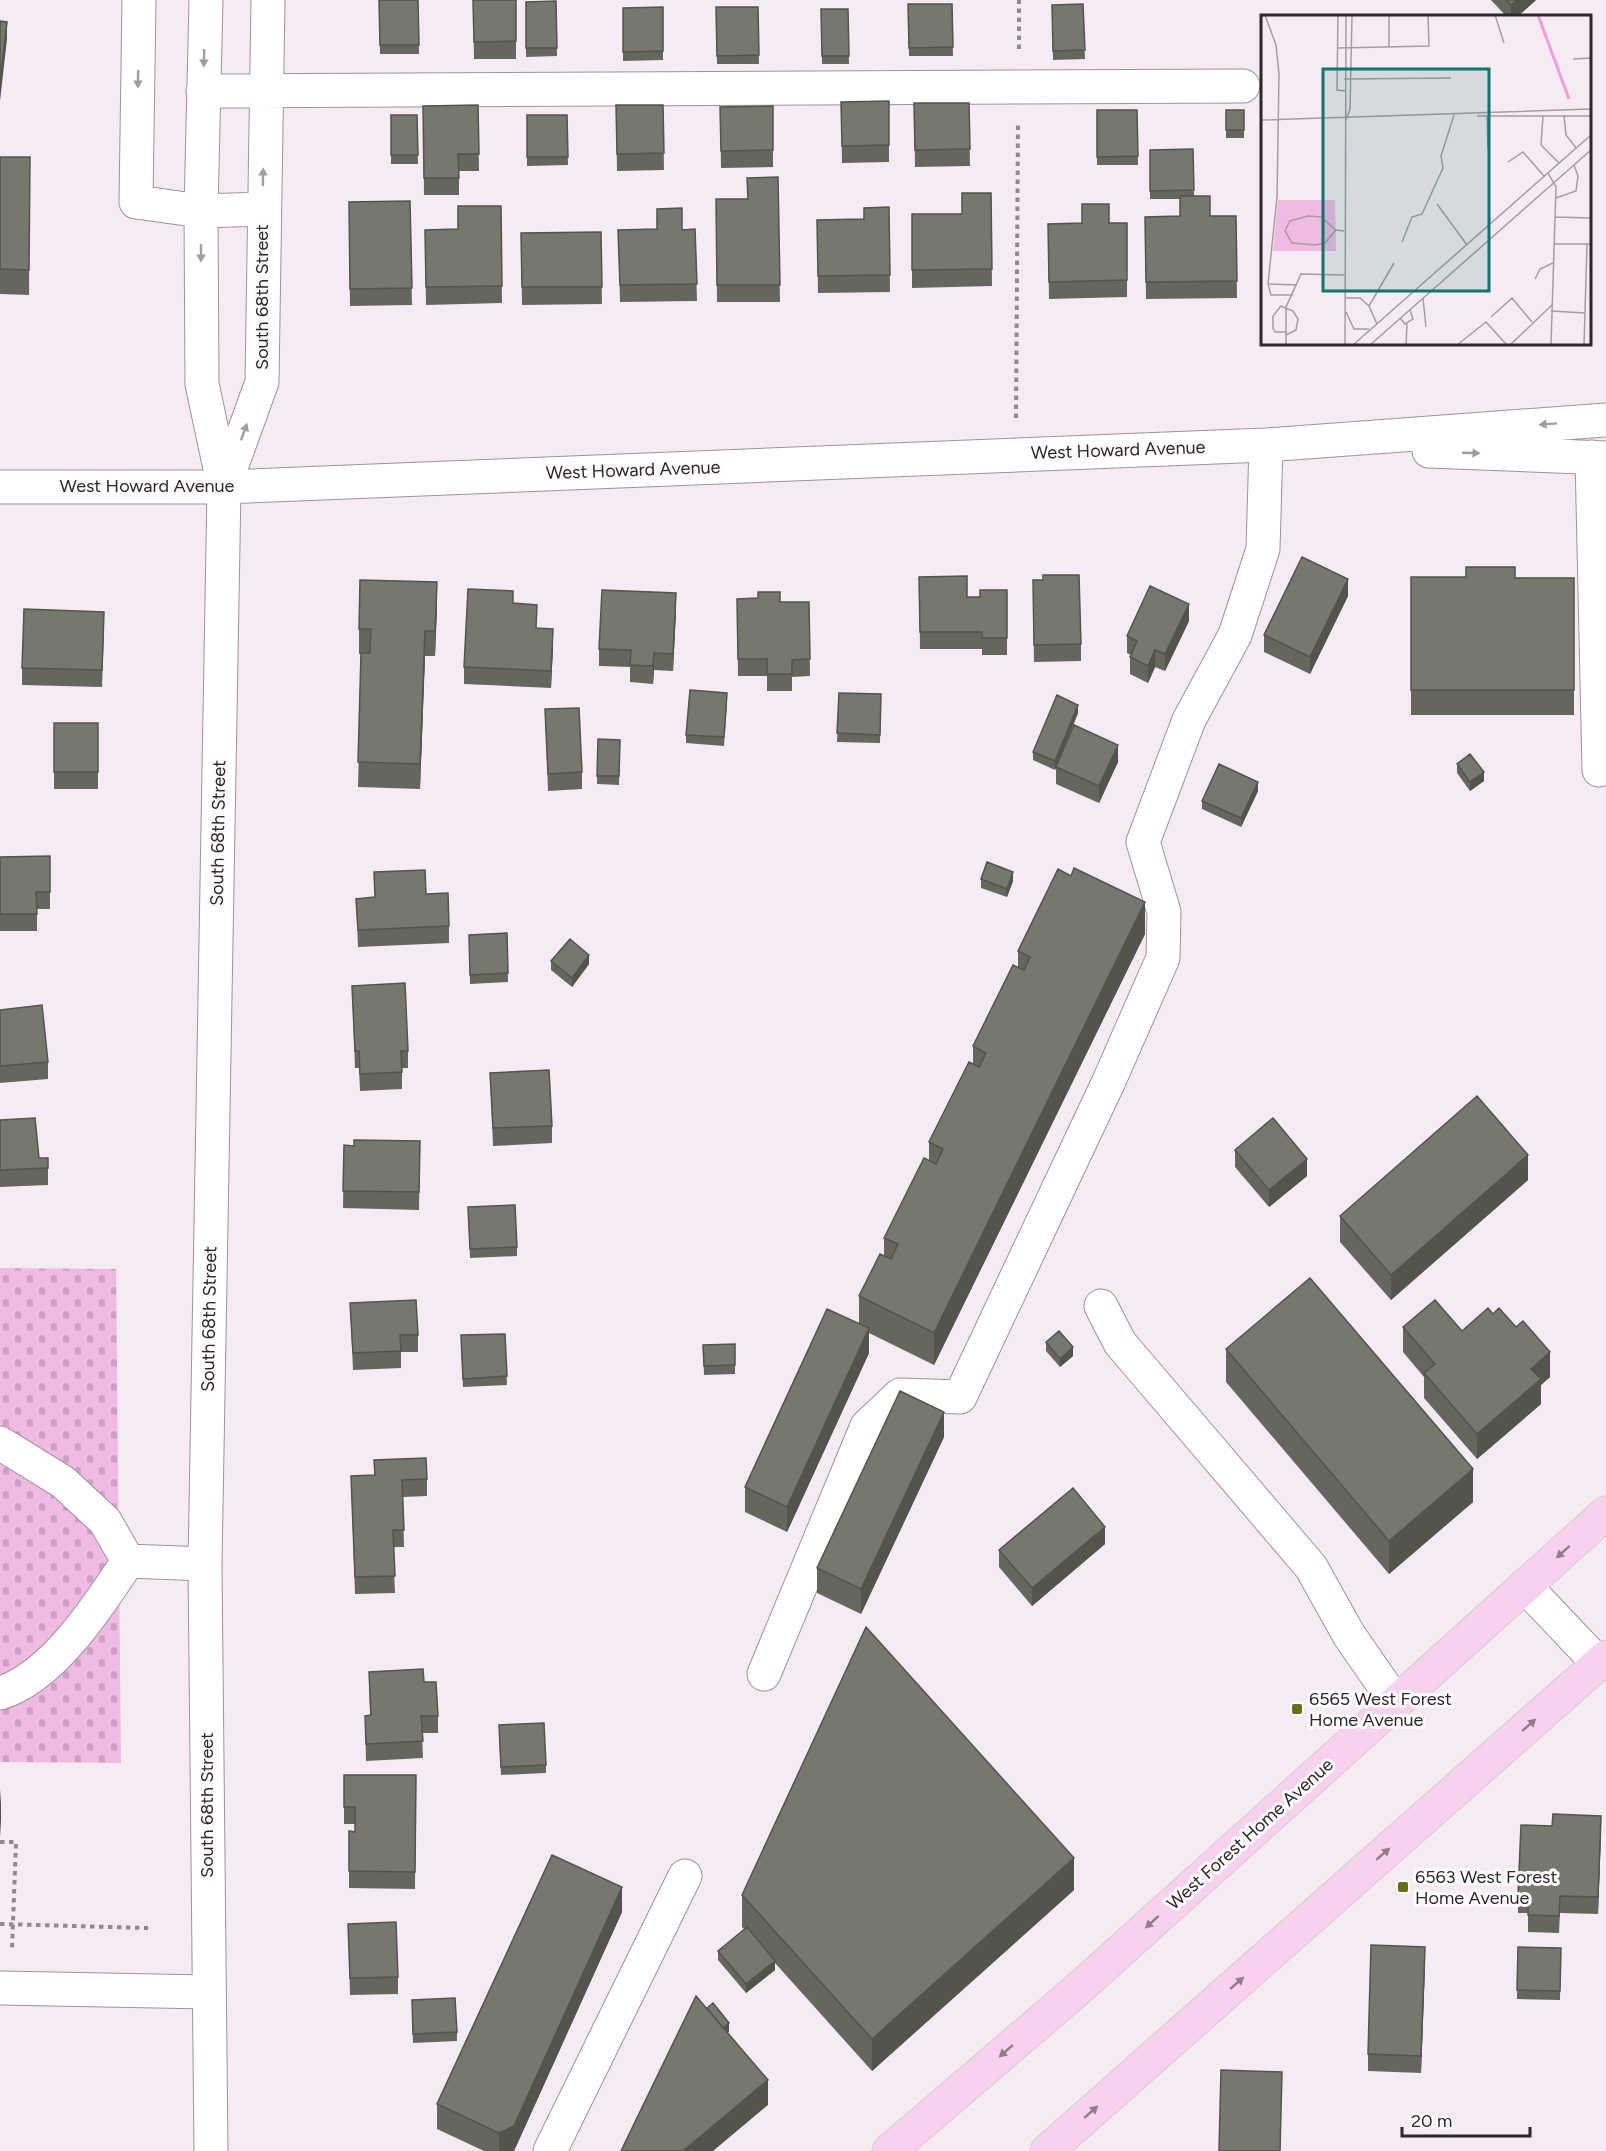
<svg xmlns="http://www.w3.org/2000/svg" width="1606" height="2151" font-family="Figtree,sans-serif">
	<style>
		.cemetery { fill: url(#cemetery-stones) }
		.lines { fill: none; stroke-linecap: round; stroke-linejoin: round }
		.minor-casing { stroke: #9e939a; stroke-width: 35 }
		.major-casing { stroke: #d0cfd0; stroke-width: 35 }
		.path { stroke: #91898e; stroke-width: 4; stroke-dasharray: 4.5 4.5; stroke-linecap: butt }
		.minor { stroke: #fff; stroke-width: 33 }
		.major { stroke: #f7d1ed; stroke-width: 33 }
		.wall { fill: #65675e }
		.shaded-wall { fill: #53544c }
		.building { fill: #76786d; stroke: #53544c; stroke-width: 1.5 }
		.oneway { fill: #a09e9f }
		.oneway2 { fill: #917c8c }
		.poi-dot { fill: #677018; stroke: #fefcfd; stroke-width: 2 }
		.labels { text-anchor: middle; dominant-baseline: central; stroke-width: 6; stroke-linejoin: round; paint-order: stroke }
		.street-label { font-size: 18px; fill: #2b272a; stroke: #fefcfd }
		.poi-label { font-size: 18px; fill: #2b272a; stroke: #fefcfd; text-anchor: start }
		.inset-river { fill: none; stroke: #f19cdc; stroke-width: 3 }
		.inset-road { fill: none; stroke: #a59da3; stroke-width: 1.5 }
		.view { fill: #0f766e; fill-opacity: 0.15; stroke: #0f766e; stroke-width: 3 }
		.inset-edge { fill: none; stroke: #2b272a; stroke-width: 3 }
	</style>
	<defs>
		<pattern id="cemetery-stones" width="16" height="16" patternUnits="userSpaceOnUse" patternTransform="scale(1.5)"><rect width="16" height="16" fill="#f0bae2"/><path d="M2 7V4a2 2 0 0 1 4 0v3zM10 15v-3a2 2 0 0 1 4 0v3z" fill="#cea0c2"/></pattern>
	</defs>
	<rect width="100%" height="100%" fill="#f7ebf3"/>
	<path class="cemetery" d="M0,1268L116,1269L121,1763L0,1762Z"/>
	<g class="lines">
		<g class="minor-casing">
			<path id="minor" d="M139,0L136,202L201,211L263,209
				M206,0L201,211L202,384L224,487L205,1564L211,2151
				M203,91L1243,86
				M1429,451L1606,458
				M1592,457L1599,770
				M0,487H224L1266,445L1606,420
				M224,487L262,382L268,0
				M1101,1306L1120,1343L1311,1567L1349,1635L1396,1703
				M0,1443L63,1482L105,1521L128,1561
				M128,1561L205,1564
				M1525,1586L1599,1664
				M764,1674L867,1426L900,1395L960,1397L1109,1081L1163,958L1164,912L1143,842L1189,720L1235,635L1263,549L1266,445
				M0,1693C52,1678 99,1605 128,1561
				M0,1988L208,1992
				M550,2151L685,1876"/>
		</g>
		<g class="major-casing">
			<path id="major" d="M889,2151L1076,1991L1606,1513
				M1047,2151L1606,1657"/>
		</g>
		<path class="path" d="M1019,49V0
			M1016,418L1018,125
			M0,1842H16L12,1949
			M0,1924L148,1928"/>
		<use href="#minor" class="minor"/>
		<use href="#major" class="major"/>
	</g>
	<path class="wall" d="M379,0H418L419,54H380Z
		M473,0H516V59H474Z
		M1491,0H1536L1518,16H1506Z
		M556,1L557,56L526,57V2Z
		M908,4H952L953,56H909Z
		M1083,4L1085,59L1053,60L1052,5Z
		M663,7V60L623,61V8Z
		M716,7H758L759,64H717Z
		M821,9H848L849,64H822Z
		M889,101V162L842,163L841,102Z
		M914,103H969L970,166L915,167Z
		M478,105L479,171H459V195H424L423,106Z
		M616,105H663L664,170L617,171Z
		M773,106V167L721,168L720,107Z
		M1097,110H1137L1138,165H1097Z
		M1226,110H1244V138H1226Z
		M391,115H417L418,164H391Z
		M527,115H567L568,165L527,166Z
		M1193,149L1194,196L1210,216H1236L1237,298L1146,299L1145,217L1180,216V199H1150V150Z
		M0,157H30L29,295L0,294Z
		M778,177L780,302H717L716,199H747Z
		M991,193L992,286L912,288V214H962Z
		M410,201L412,305L350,306L349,202Z
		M501,206L502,303L426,305L425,230L458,229Z
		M889,207L890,292L818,293L817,220L864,219Z
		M1127,223V297L1049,299L1048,224Z
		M695,229L697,301L620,302L618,230Z
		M601,232L602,304L522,305L521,233Z
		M919,577L967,597H980L1007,590V655H982V649H920Z
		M1411,577L1574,578V715H1411Z
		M1348,596L1310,674L1264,652V635Z
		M1033,597L1081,644V661L1034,662Z
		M737,599L780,602H809L810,676L792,677V691H767V676H738Z
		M513,603L553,646L551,688L464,684V667Z
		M437,607L435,656H425L420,789L358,787L361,654H359V629Z
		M676,610L673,671L654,670L653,684L630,682V667L599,666V649Z
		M1189,621L1165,671L1155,667L1148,683L1130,674V657L1131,655L1127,653V636Z
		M104,629L102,687L22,685V668Z
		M839,693L881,694L880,743L837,742Z
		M727,702L724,746L686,743V735Z
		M545,709L582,772V789L548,791Z
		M1078,713L1058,762H1118L1099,803L1056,784V767L1055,770L1033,760V752Z
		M54,723H98V789H54Z
		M620,740L619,785L597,784V776Z
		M1457,764L1484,781L1470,791L1457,773Z
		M1258,791L1241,827L1202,809V801Z
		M50,856V909H37V931H0V857Z
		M374,872L449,926V943L358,947L356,899L375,897Z
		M981,879L1013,881L1007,897L981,888Z
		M507,933L508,982L470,984L469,935Z
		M1145,934L934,1365L869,1333V1353L787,1532L745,1512V1487L859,1324V1296L884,1256V1238L929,1161V1142L973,1064V1046L1018,968V951Z
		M551,961L589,964L572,987L551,970Z
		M352,986L408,1051V1068H402V1089L360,1091L359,1068H355Z
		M0,1010L48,1062V1079L0,1083Z
		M490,1073L552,1126V1143L493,1146Z
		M0,1120L48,1168V1185L0,1187Z
		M420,1141L419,1210L343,1208L344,1145L354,1146Z
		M1235,1150L1307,1176L1269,1207L1235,1167Z
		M1528,1180L1391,1300L1340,1242V1216Z
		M468,1207L517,1247V1256L470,1258Z
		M350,1303L418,1335V1352H401V1368L353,1370Z
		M1403,1327L1462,1331L1550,1377L1541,1385V1404L1477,1459L1424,1398V1377L1403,1352Z
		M505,1334L507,1385L463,1387L461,1344Z
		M1046,1342L1073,1356L1060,1367L1046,1351Z
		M735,1344V1374L704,1375L703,1345Z
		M1226,1349L1473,1502L1389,1574L1226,1382Z
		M944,1437L861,1614L817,1593V1568Z
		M374,1460L427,1479V1496L403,1497L404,1547H393L395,1593L355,1594L351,1476L374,1475Z
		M1105,1544L1032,1606L999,1567V1550Z
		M369,1672L424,1682L438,1716V1733H422L423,1758L366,1761L365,1716L370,1715Z
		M499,1734L546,1765V1773L501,1775Z
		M344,1775H416L415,1889L349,1888V1831L355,1832V1824H344Z
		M1601,1833L1598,1914L1560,1913L1559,1933L1528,1932V1913H1518V1895Z
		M1074,1890L872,2071L775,1963V1970L746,1993L718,1960V1951L744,1929L742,1927V1895Z
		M622,1912L514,2151H484L437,2129V2104Z
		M348,1924L398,1977V1994L350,1995Z
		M1518,1947L1561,1948L1560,2000L1517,1999Z
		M1425,1964L1421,2073L1368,2071V2054Z
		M412,2009L457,2032V2041L413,2043Z"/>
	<path class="shaded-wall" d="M1517,0H1536L1518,16H1511V5Z
		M7,22V39L0,101V83Z
		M1348,579V596L1310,674V657Z
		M437,582V607L435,656V631Z
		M676,593V610L673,671V654Z
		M1189,604V621L1165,671V654Z
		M553,629V646L551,688V671Z
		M425,631V656L420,789V764Z
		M1155,650V667L1148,683V666Z
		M654,653V670L653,684V666Z
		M1078,705V713L1055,770V761Z
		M1118,745V762L1099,803V786Z
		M1484,772V781L1470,791V782Z
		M1258,782V791L1241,827V818Z
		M1013,872V881L1007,897V889Z
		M1145,902V934L934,1365V1333Z
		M589,955V964L572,987V978Z
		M1528,1155V1180L1391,1300V1275Z
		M1307,1159V1176L1269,1207V1190Z
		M869,1328V1353L787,1532V1507Z
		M1073,1347V1356L1060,1367V1359Z
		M1550,1352V1377L1541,1385V1404L1477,1459V1434L1531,1369Z
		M944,1412V1437L861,1614V1589Z
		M1473,1469V1502L1389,1574V1541Z
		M1105,1527V1544L1032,1606V1588Z
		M1,1789V1821L0,1837V1804Z
		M1601,1816V1833L1598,1914V1897Z
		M1074,1858V1890L872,2071V2039Z
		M622,1887V1912L514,2151H499V2133Z
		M1425,1947V1964L1421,2073V2056Z
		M775,1961V1970L746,1993V1984Z
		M729,2023V2032L717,2041V2033Z
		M768,2080V2105L713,2151H683Z"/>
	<path class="building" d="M379,0H418L419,45H380Z
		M473,0H516V41L474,42Z
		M1506,0H1517L1511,5Z
		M556,1L557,48H526V2Z
		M908,4H952L953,47L909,48Z
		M1083,4L1085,50L1053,51L1052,5Z
		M663,7V51L623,52V8Z
		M716,7H758L759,55L717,56Z
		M821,9H848L849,56H822Z
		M0,21L7,22L0,83Z
		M889,101V145L842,146L841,102Z
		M914,103H969L970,149L915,150Z
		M478,105L479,154H458L459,178H424L423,106Z
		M616,105H663L664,153L617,154Z
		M773,106V150L721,151L720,107Z
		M1097,110H1137L1138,156L1097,157Z
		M1226,110H1244V130H1226Z
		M391,115H417L418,155H391Z
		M527,115H567L568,157H527Z
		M1193,149L1194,190L1150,191V150Z
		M0,157H30L29,270L0,269Z
		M778,177L780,285H717L716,199H748L747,178Z
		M962,193H991L992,269L912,270V214H962Z
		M1180,196H1210V216H1236L1237,281L1146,282L1145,217L1180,216Z
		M410,201L412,288L350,289L349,202Z
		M1082,204H1109V223H1127V280L1049,282L1048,224L1082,223Z
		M458,206H501L502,286L426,287L425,230L458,229Z
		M889,207L890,275L818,276L817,220L864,219V208Z
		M682,208V230L695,229L697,284L620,285L618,230L657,229V209Z
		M601,232L602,287H522L521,233Z
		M1302,557L1348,579L1310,657L1264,635Z
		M1466,567H1515V578H1574V690H1411V577H1466Z
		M1043,575H1079L1081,644L1034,645L1033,580H1043Z
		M967,576V597H980V590H1007V638H982V632H920L919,577Z
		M360,580L437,582L435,631H425L420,764L358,762L361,653H370L371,629H359Z
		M1150,586L1189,604L1165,654L1155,650L1148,666L1130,657L1137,641L1127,636Z
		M468,589L513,591V603L537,605L536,628L553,629L551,671L464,667Z
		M602,590L676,593L673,654L654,653L653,666L630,665L631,650L599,649Z
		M758,592H780V602H809L810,659L792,660V674H767V659H738L737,599L758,598Z
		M24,609L104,612L102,670L22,668Z
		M690,690L727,693L724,737L686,735Z
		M839,693L881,694L880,735L837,733Z
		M1057,695L1078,705L1055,761L1033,752Z
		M579,708L582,772L548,774L545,709Z
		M54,723H98V772H54Z
		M1074,725L1118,745L1099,786L1056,767Z
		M598,739L620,740L619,776H597Z
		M1470,754L1484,772L1470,782L1457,764Z
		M1219,764L1258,782L1241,818L1202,801Z
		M50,856V892H36L37,914H0V857Z
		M987,862L1013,872L1007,889L981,879Z
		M1074,868L1145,902L934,1333L859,1296L880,1254L891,1259L898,1244L884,1238L924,1158L936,1164L943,1149L929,1142L969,1062L979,1067L986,1053L973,1046L1013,965L1024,970L1030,957L1018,951L1058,869L1071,876Z
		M425,870L426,894L448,893L449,926L358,930L356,899L375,897L374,872Z
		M507,933L508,973L470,975L469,935Z
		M570,939L589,955L572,978L551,961Z
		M405,983L408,1051H401L402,1072L360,1074L359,1051H355L352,986Z
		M42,1005L48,1062L0,1066V1010Z
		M549,1070L552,1126L493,1128L490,1073Z
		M1477,1096L1528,1155L1391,1275L1340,1216Z
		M35,1118L39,1158H48V1168L0,1170V1120Z
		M1273,1118L1307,1159L1269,1190L1235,1150Z
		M354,1140L420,1141L419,1192L343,1191L344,1145L354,1146Z
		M515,1205L517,1247L470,1249L468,1207Z
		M1310,1278L1473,1469L1389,1541L1226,1349Z
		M416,1300L418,1335H400L401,1351L353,1353L350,1303Z
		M1435,1300L1462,1331L1488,1308L1493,1314L1499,1308L1516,1327L1523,1321L1550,1352L1531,1369L1541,1379L1477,1434L1424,1373L1435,1364L1403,1327Z
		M827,1309L869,1328L787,1507L745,1487Z
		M1059,1331L1073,1347L1060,1359L1046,1342Z
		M505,1334L507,1376L463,1379L461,1335Z
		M735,1344V1365L704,1366L703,1345Z
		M900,1391L944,1412L861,1589L817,1568Z
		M426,1458L427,1479L402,1480L404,1530H393L395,1576L355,1577L351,1476L375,1475L374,1460Z
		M1073,1488L1105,1527L1032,1588L999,1550Z
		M866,1627L1074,1858L872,2039L742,1895Z
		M423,1669L424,1682H436L438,1716H421L423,1741L366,1744L365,1716L371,1715L369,1672Z
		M544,1723L546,1765L501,1767L499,1725Z
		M344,1775H416L415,1872L349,1871V1831L355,1832V1807H344Z
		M1553,1814L1601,1816L1598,1897L1560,1896L1559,1916L1528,1915V1896L1518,1895L1521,1825L1552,1826Z
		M552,1855L622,1887L514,2126L499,2133L437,2104Z
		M396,1922L398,1977L350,1978L348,1924Z
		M747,1927L775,1961L746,1984L718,1951Z
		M1371,1945L1425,1947L1421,2056L1368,2054Z
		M1518,1947L1561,1948L1560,1991L1517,1990Z
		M696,1996L768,2080L683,2151H621Z
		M455,1998L457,2032L413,2034L412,2000Z
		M713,2003L729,2023L723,2028L707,2008Z
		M1221,2070L1282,2072L1280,2151H1219Z"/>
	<defs><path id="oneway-solid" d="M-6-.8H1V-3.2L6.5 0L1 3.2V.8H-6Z" transform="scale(1.5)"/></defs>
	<g class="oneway">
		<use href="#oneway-solid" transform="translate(204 58) rotate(92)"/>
		<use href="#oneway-solid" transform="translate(138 79) rotate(91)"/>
		<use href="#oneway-solid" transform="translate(263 177) rotate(-89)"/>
		<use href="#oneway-solid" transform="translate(201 253) rotate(90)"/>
		<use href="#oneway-solid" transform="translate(1548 424) rotate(176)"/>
		<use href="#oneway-solid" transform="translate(244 432) rotate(-70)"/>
		<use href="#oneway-solid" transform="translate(1471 453) rotate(2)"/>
	</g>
	<g class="oneway2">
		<use href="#oneway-solid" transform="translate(1563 1552) rotate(138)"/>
		<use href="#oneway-solid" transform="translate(1529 1725) rotate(-41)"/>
		<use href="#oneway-solid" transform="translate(1383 1854) rotate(-41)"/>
		<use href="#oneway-solid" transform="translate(1152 1922) rotate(138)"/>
		<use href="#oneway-solid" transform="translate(1237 1983) rotate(-41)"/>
		<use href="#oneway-solid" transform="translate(1006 2051) rotate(139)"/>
		<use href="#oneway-solid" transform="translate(1091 2112) rotate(-41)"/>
	</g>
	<g class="poi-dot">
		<rect x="1291" y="1703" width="12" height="12" rx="3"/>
		<rect x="1397" y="1881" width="12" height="12" rx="3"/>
	</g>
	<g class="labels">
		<g class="street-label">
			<text transform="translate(262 297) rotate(-90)">South 68th Street</text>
			<text transform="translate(1118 450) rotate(-2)">West Howard Avenue</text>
			<text transform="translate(633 470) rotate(-2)">West Howard Avenue</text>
			<text x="147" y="486">West Howard Avenue</text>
			<text transform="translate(218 833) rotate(-89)">South 68th Street</text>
			<text transform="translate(209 1319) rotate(-89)">South 68th Street</text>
			<text transform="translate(207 1805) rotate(-90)">South 68th Street</text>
			<text transform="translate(1250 1834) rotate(-42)">West Forest Home Avenue</text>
		</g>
		<g class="poi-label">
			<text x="1309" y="1699">6565 West Forest<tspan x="1309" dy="21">Home Avenue</tspan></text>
			<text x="1415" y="1877">6563 West Forest<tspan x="1415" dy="21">Home Avenue</tspan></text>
		</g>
	</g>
	<g transform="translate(1261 15)">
		<rect width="330" height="330" fill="#f7ebf3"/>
		<path d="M17,185H74L75,236H12Z" fill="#f0bae2"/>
		<path class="inset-river" d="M277,0L308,84"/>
		<path class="inset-road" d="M4,0L15,30L18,59L16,182L7,269L36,270M77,0L76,75L85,76M234,0L243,28M128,32V0M77,33L168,31L167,0M312,44L330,43M83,64L190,63M303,100L305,120L315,133M216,101H330M282,101L280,130L298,148M226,102L227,134M0,105L330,94M85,105L89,94L91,0M247,147L262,137L283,161M287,158L295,172L290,330M295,183L315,176L317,161L313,150M176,189L206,230M294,202L330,203M75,215L64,228L54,230L31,228L24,216L29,206L47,201L60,202L75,215L83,216M141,227L151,202L161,199L182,153L180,141L193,100M293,229H330M274,264L279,254L292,248M7,269L10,280H32M84,283H99L108,291L116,309M162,283L165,312M108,291L133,248M290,296L324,298M85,297L93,314H108M230,302L251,283L271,307M139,303L144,309L152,304L149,295M25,320L35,315L37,304L32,296L20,291L12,301V313L14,317H26M25,330V292L40,259L83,260M84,330L85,0M92,330L330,120M109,330L330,135M145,330L146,309M196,330L225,307L246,330M249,330L291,290M323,330L326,229"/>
		<path class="view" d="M62,54H228V276H62Z"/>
		<rect width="330" height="330" class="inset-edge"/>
	</g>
	<path d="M1402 2127v9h128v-9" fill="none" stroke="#2b272a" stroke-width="3"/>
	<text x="1411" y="2127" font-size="18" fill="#2b272a" stroke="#fefcfd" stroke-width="4.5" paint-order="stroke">20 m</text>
</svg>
